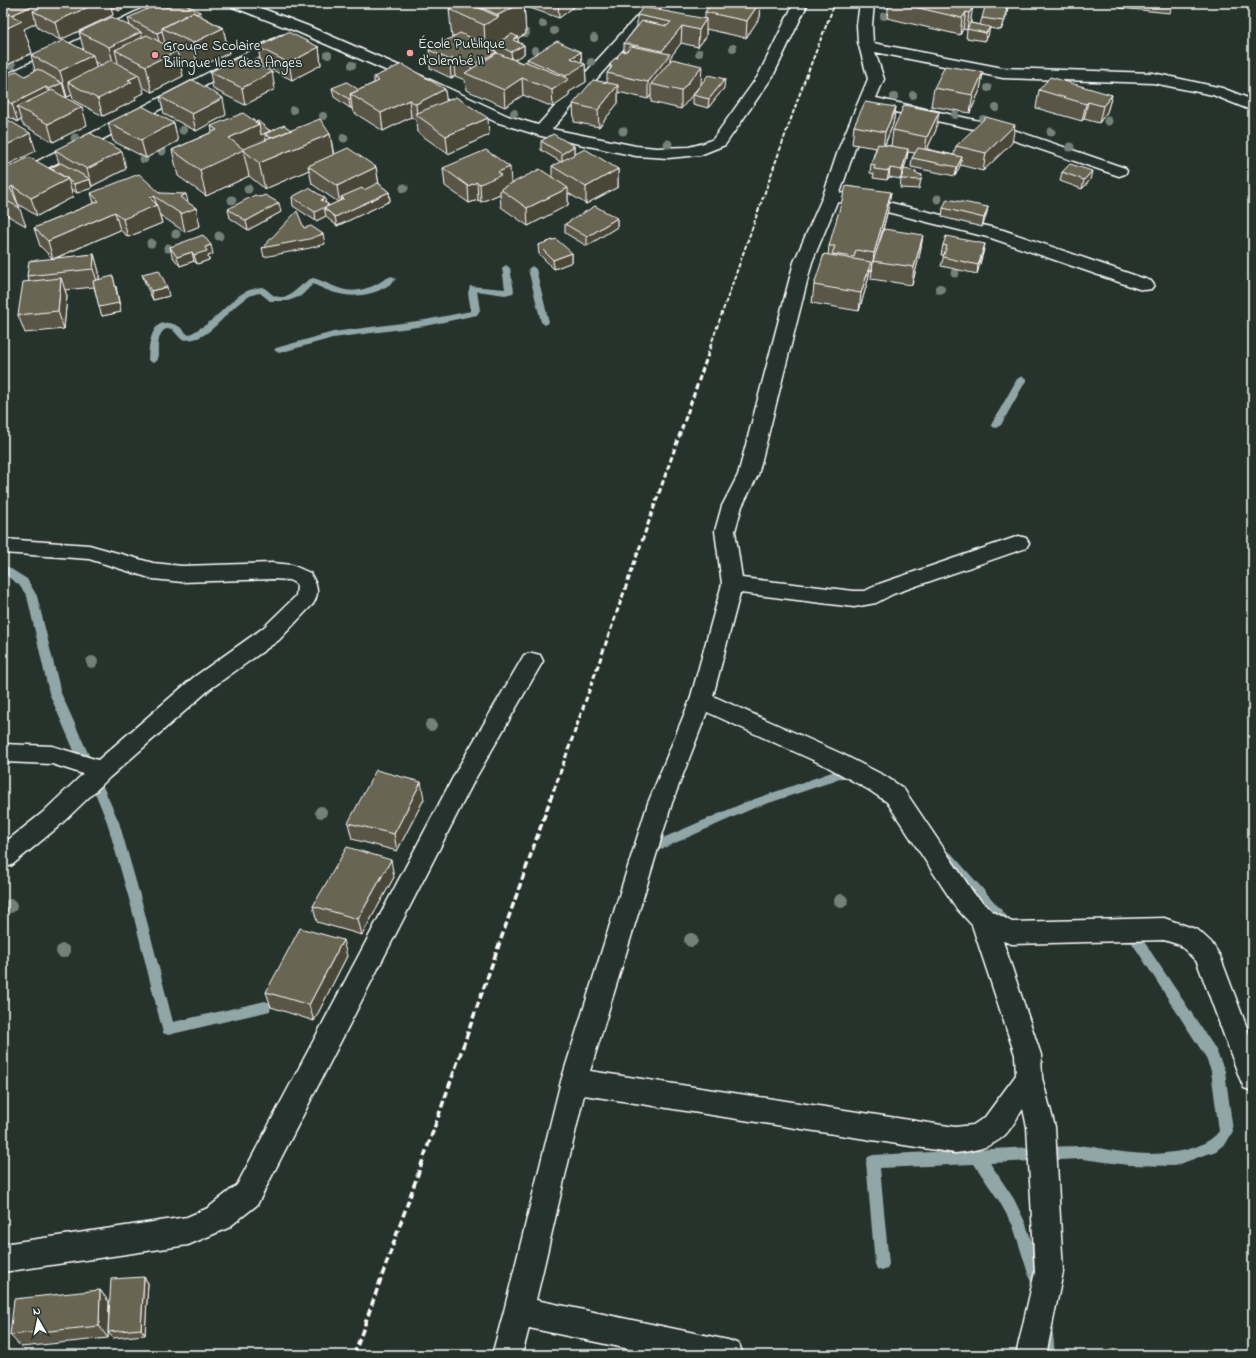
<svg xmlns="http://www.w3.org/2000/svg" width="1256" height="1358" font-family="'Indie Flower',sans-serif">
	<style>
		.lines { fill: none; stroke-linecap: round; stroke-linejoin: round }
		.stream { fill: #91a6a7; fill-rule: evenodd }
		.street-casing { stroke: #fff; stroke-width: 3 }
		.street { fill: #26332d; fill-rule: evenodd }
		.rail-far2 { stroke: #fff; stroke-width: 2; stroke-dasharray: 4.5 2; stroke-linecap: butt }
		.rail-far1 { stroke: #fff; stroke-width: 3; stroke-dasharray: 5.5 3; stroke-linecap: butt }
		.rail { stroke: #fff; stroke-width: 3.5; stroke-dasharray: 7 3.5; stroke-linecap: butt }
		.tree { fill: #738179 }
		.wall { fill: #5a5747; stroke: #fff; fill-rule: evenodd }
		.shaded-wall { fill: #4a4739; stroke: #fff }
		.building { fill: #696552; stroke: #fff }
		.poi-dot { fill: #ff9aa2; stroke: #26332d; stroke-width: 1.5 }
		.labels { text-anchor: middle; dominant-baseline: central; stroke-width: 3.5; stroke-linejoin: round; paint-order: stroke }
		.far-poi-label { font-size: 15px; fill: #fff; stroke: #26332d; text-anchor: start }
	</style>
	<rect width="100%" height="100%" fill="#26332d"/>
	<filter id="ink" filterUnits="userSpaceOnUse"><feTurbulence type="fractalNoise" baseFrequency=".025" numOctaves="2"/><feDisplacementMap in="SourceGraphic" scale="8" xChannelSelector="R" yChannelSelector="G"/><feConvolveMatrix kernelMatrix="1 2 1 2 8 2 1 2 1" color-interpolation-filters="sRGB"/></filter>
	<g filter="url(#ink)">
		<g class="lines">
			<path class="stream" d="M506,265L510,268L514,291L513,293L505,295L477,291L480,310L477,315L425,326L333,338L279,353L274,350L276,348L333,332L425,320L471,311L468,293L470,286L505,289L502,268Z
				M532,266L536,269L549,322L545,325L541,322L528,269Z
				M392,276L396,279C392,284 384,288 378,291C354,300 335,295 313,284L301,296L288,301H270L260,293C231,296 213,347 181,339L172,329C156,326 158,350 158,360L153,363L148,360C149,344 151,314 176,325C182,327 184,332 189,335C198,329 207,325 215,317C232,303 238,290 262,287C268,289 270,294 275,296C291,302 300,282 313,278C334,284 343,296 367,288C376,286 383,279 392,276Z
				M1022,376L1027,379L1001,425L996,428L993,427L991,425L1017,379Z
				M3,564L27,579L37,596L61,693L119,822L143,906L173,1022L265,1001L270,1003L271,1007L270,1011L168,1035L163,1033L131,906L107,822L96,795L85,776L49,693L27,596L19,585L3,573Z
				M846,767L857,770L859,773L857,776L853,778L846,777L754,808L646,856L642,855L640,851L642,847L746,802Z
				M947,852L951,853L1013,923L1011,927L1007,928L1003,927L993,918L943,861L941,857L943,853Z
				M1123,933L1139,934L1215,1048L1225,1071L1233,1131L1227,1142L1216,1151L1174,1166L1128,1165L1082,1159L990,1163L1014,1199L1026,1224L1046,1286L1044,1291L1039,1293L1034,1291L1032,1286L1013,1226L999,1201L974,1164L880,1168L889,1264L887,1269L882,1271L877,1269L875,1264L866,1162L868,1157L873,1155C942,1152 1011,1147 1080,1146C1088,1145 1096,1148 1104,1149C1126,1153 1151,1156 1173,1152C1188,1151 1211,1143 1219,1131L1211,1071L1205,1056L1132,943L1119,942L1117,938L1119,934Z
				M1046,1327L1051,1329L1053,1334L1055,1355H1041L1039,1334L1041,1329Z"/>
			<g class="street-casing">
				<path id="street" d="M154,3H172L170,6L3,87V76Z
					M228,3H248L308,26L409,70L508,116L538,125L649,3H664L552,129L636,146L657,148L689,147L704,143L713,139L758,76L794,3H808L773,76L725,145L700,155L668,158L636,156L541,136L496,122L399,76L298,32L230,6Z
					M860,3H874L872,25L873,43L1003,68L1153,73L1222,88L1253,100V111L1213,95L1153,83L1003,78L875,52L884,79L876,98L1002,126L1125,168L1127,171L1125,174L1119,176L1113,174L992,133L872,107L855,148L840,193L871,198L1003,230L1151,281L1154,285L1151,289L1145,290L1139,289L991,238L871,208L837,202L812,262L758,475L742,506L735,531L742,578L854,591H865L879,584L1019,536L1026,538L1029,543L1026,548L893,594L876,603L854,607L740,593L713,696L842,754L885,776L903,788L975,895L992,911L1012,922L1164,918L1198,930L1211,942L1220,956L1253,1044V1091L1244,1088L1240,1079L1197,962L1180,945L1164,940L1012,944L1003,941L1041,1055L1042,1078L1055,1127L1063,1272L1046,1355H1016L1035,1272L1027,1127L1023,1109C1017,1117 1012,1128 1005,1135C991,1148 973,1151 955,1153L584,1095L536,1300L728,1340L739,1344L743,1355H658L529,1328L522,1355H492L504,1311L561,1081L648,803L690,700L722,584L715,531L722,506L738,475L794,262L823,196L839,148L868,79L858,42L857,25ZM707,712L826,766L869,790L887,802L957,909L972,925L1015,1055L1016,1075L985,1117L973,1125L955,1127L590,1071L672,803Z
					M284,35L289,36L291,39L289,42L9,188L3,190V179L279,36Z
					M3,539L89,545L153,563L182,566L273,563L292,565L310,573C317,584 320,593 313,604L279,640L210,689L110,777L58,827L12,865L3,868V844L42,813L83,774L52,764L3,762V744L52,746L98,760L194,677L263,628L296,596L297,586L295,583L289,580L273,579L182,582L153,579L89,559L3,553Z
					M532,653L540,655L543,661L474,781L257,1205L228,1228L188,1245L3,1272V1244L187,1217L208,1208L237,1185L458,768L524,655Z"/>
			</g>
			<use href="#street" class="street"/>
			<path class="rail-far2" d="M710,347L804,82L835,3"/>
			<path class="rail-far1" d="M554,790L711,346"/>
			<path class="rail" d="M354,1355L554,789"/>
		</g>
		<g class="tree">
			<circle cx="884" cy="16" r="4"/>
			<circle cx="543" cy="24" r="4"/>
			<circle cx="554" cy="31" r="4"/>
			<circle cx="526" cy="33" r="4"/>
			<circle cx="594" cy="38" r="4"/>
			<circle cx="733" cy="48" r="4"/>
			<circle cx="535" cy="50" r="4"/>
			<circle cx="699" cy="53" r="4"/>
			<circle cx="328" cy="55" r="4"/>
			<circle cx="256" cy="62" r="4"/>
			<circle cx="591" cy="62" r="4"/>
			<circle cx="12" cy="65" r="4"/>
			<circle cx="352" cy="65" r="4"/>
			<circle cx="988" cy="88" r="4"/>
			<circle cx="913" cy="95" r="4"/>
			<circle cx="894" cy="97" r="4"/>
			<circle cx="996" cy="108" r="4"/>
			<circle cx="293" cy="110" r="4"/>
			<circle cx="514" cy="113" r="4"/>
			<circle cx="955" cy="115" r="4"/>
			<circle cx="323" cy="116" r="4"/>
			<circle cx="983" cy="119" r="4"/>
			<circle cx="1108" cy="121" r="4.5"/>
			<circle cx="183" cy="130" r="4.5"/>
			<circle cx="623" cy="131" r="4.5"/>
			<circle cx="1051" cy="132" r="4.5"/>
			<circle cx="75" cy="138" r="4.5"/>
			<circle cx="344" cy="138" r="4.5"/>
			<circle cx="668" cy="144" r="4.5"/>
			<circle cx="1070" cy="147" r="4.5"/>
			<circle cx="162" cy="151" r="4.5"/>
			<circle cx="144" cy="159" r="4.5"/>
			<circle cx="404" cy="188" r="4.5"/>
			<circle cx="248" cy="189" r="4.5"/>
			<circle cx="938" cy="199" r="4.5"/>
			<circle cx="232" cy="200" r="4.5"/>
			<circle cx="176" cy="234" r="4.5"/>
			<circle cx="219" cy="236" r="4.5"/>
			<circle cx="151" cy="243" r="4.5"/>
			<circle cx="168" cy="248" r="4.5"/>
			<circle cx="955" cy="273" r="4.5"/>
			<circle cx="940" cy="289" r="5"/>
			<circle cx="92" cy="662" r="6"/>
			<circle cx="431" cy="725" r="6"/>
			<circle cx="321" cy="812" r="6"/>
			<circle cx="841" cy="901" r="7"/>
			<circle cx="10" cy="906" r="7"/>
			<circle cx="691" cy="940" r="7"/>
			<circle cx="63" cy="951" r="7"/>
		</g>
		<path class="wall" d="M3,3L45,5L49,3H48H129L119,11L111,7L113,15L60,40L38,28L36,23L24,29L32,53L3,67Z
			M471,3H524L526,34L518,38V42L524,45V54L514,59L522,63L527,62V59L581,52L582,63L585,64L586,82L569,92V96L553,107L523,95L505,107L466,90L465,80L455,76L451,78L430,68L429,50L452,38L449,9L471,4Z
			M527,3H579L559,18L527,7Z
			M712,3H761L760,17L746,38L706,29V37L698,47L681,43L670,58V62L701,84L681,109L651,102V95L648,99L618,92V103L599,127L574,122L573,104L607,83V73L610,69V64L617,59V57L624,52V43L637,26V15L705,19V12Z
			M889,3H966L971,6V23L980,25L982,18L1007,15L1001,30L989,28L988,36L985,41L966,38L967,30L963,29L960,35L887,18Z
			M1046,3H1059L1058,5Z
			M1121,3H1172L1170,13L1120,8Z
			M167,7L200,12L201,16L223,28L229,53L198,68L179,58L183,76L152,92L142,87L144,93L135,97L136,100L103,116L73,100L72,95L67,97L66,96L67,99L87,125L53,142L23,125L21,120L18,122L3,114V78L25,76L35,71L31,55L84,51L79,32L130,26L128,18ZM95,62L101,65L97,68Z
			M258,47H319L321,65L292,80L261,64Z
			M210,72L275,89L245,105L213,89Z
			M983,72L980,90L970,113L931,106L934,88Z
			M374,77L445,89L446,101L489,135L448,154L417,132L416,120L411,117L383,131L353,112L352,108H350L334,97L332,88L359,90L374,83Z
			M724,88L708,108L693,104V95Z
			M1039,90L1112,95L1107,112L1099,123L1084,119L1082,121L1036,108Z
			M160,97L226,115L196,131L164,114Z
			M896,107L893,124L885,145L891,146L893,130H936L927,149L954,155L956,146L1012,143L983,171L960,165L955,176L911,167L912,158L915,153L908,152L907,158L901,179L889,177L887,180L873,178L874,174L870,173L871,164L876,148L852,144L854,126Z
			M255,122L271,131L292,130L330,134L334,155L376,167L379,184L389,192L390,201L337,226L326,217V216L316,221L293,206L292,197L326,203L329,205V206L338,202L312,184L309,170L265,189L249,176L206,196L178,176L172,150L212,132L211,126Z
			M108,123H174L178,141L146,158L113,141Z
			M541,141L574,146V155L618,169V187L586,204L568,193V205L528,226L501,207L500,194L481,202L478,200L469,203L445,186L443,168L511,184L552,177V166L561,162L541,150Z
			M55,150L126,169L92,186V188L77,193L71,189L73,197L37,216L18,204L26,226L3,213V170L50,168L59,163Z
			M916,171L915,174L922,175L919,189L900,188L901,179Z
			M1062,172L1090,180L1082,189L1060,181Z
			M91,193H160L188,203L196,208L200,226L185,232L160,215L162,223L128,237L120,230L54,259L94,254L99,272V279L116,286L121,312L102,316L94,287L65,290L67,296L64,329L25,333L18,315L29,281L27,276L53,259L40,246L34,228L94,203Z
			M988,207L986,216L982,227L942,217L943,208Z
			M228,209L281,212L248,230L230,218Z
			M888,210L880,242L923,235L920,253L912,285L871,279L872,269V271L870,270L868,280L859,311L812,303L814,285L828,255L829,246Z
			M617,218V227L587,246L565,233V224Z
			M985,244L983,253L977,274L941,266L944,255H941L943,245Z
			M538,245L572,253V262L554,269L539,254Z
			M170,247L213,254L208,256L209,260L197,264L194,261L180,266L172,256Z
			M142,274L169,296L153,300L145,283Z
			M424,799L397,851L352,839L348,823Z
			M394,877L362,935L317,922L313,906Z
			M347,956L314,1021L271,1007L266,992Z
			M144,1277L148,1283L145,1335L113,1338L108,1332Z
			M100,1290L109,1302L108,1338L21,1347L10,1335Z"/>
		<path class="shaded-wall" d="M38,3H45L49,17L33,11L36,23L24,29L32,53L3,67V30L15,24L12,15Z
			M97,3H110L113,15L60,40L55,22Z
			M117,3H129L119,11Z
			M522,3H524L526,34L518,38V46L495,44V52L486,57L484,25L498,17V15Z
			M558,3H579L559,18Z
			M759,3H761L760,17L746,38L747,21Z
			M971,4L970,12L973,7L970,24L967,30L969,13L970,6Z
			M1008,6L1007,15L1001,30L1003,21Z
			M966,12L963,29L960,35L962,18Z
			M706,19V37L698,47L699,30Z
			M682,26L681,43L670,58V71L651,84V95L648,99V82L662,64V51Z
			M990,27L988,36L985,41L986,33Z
			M223,28L229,53L198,68L193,43Z
			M162,31L166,48L161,50L157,33Z
			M141,32L147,57L115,50L120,71L116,73L109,47Z
			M524,45V54L512,61L511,52Z
			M319,47L321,65L292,80L289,63Z
			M177,51L183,76L152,92L146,66Z
			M497,52L498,69L472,76L471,66Z
			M581,52L582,66L585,64L586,82L569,92V96L553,107L552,90L566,81V76L571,58Z
			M93,55L100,81L68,82L72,95L67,97L60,71Z
			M453,58L455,76L451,78L450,60Z
			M702,66L701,84L681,109V91Z
			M272,72L275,89L245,105L242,88Z
			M983,72L980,90L970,113L973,95Z
			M139,75L144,93L135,97L136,100L103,116L98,99L128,80Z
			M522,78L523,95L505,107L504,90Z
			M725,79L724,88L708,108L709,99Z
			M62,83L67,100L54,107L49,89Z
			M618,85V103L599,127L598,110Z
			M46,87L52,105L17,107L21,120L18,122L12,104Z
			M445,89L447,107L417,116L416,104Z
			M1112,95L1107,112L1099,123L1103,106Z
			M223,98L226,115L196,131L192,114Z
			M349,99H351L352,108H350Z
			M409,100L411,117L383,131L381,113Z
			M1088,102L1084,119L1082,121L1086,104Z
			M82,107L87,125L53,142L48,124Z
			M896,107L893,124L883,149L885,132Z
			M939,112L936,130L924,155L927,137Z
			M488,118L489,135L448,154L446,136Z
			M174,123L178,141L146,158L141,140Z
			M259,124L270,131L272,138L265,134L266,142L243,150L249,176L206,196L200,170L229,138Z
			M1015,125L1012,143L983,171L986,153Z
			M30,133L36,151L3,167V147Z
			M330,134L334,159L308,166L309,170L265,189L259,163Z
			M574,146V155L562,163V154Z
			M908,149L907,158L901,179L902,170Z
			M122,151L126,169L92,186L87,169Z
			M962,157L960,166L955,176L957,167Z
			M376,167L379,185L344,199L341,197L342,203L340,204L337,186Z
			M510,167L511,184L500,190V194L481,202L480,184L498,172Z
			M890,168L889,177L887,180L889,171Z
			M618,169V187L586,204V187Z
			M1092,171L1090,180L1082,189L1084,180Z
			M68,179L73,197L37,216L31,198Z
			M90,179L92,188L77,193L74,184Z
			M477,182L478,200L469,203L468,186Z
			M12,186L18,204L16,205L10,188Z
			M568,188V205L528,226L527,208Z
			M389,192L390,201L337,226L335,217Z
			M891,192L888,210L874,261H873L872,271L874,253Z
			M186,194L190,210L196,208L200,226L185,232L181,214L180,197Z
			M154,196L162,223L128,237L123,219L150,198Z
			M325,198L326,206L329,205L330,213L324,208L326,216L316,221L315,212L321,200Z
			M279,203L281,212L248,230L246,221Z
			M988,207L986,216L982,227L984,218Z
			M115,212L120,230L53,259L48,241Z
			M617,218V227L587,246V237Z
			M323,234L325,244L310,248L264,257L262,248Z
			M923,235L920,253L912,285L914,267Z
			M985,244L983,253L977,274L978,265Z
			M211,245L213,254L208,256L209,260L197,264L194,255L205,247Z
			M192,252L194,261L180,266L177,257Z
			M572,253V262L554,269L553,260Z
			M94,254L99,272V287L93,269Z
			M871,262L868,280L859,311L861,293Z
			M113,276L121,312L102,316L99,307Z
			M61,278L67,296L64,329L58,311Z
			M167,287L169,296L153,300L151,291Z
			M421,782L424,799L397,851L394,834Z
			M391,860L394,877L362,935L358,919Z
			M343,940L347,956L314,1021L309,1005Z
			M144,1277L148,1283L145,1335L141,1329Z
			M100,1290L109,1302L108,1338L99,1326Z"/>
		<path class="building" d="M3,3H38L12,15L3,10Z
			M50,3H97L55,22L33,11Z
			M177,3H182L200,12L197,14L193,12L162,28V31L157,33L128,18L158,4L167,7Z
			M463,3H468L499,17L484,25L449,9Z
			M471,3H522L498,15Z
			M712,3H759L747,21L705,12Z
			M897,3H966L971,4L970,6L973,7L969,13L966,12L962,18Z
			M986,3L1008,6L1003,21L982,18Z
			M643,7L706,19L699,30L682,26L662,51L624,43L642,21L667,26L671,22L637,15Z
			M3,11L22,21L3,30Z
			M193,12L223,28L193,43L162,28Z
			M112,17L141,32L109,47L79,32Z
			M970,23L990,27L986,33L967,29Z
			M288,32L319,47L289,63L258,47Z
			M460,33L474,39L472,40L497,52L471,66L453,58L450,60L429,50Z
			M512,34L518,37L513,40L524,45L511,52L495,44Z
			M147,35L177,51L146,66L115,50Z
			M64,40L93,55L60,71L31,55Z
			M557,41L581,52L571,58L585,64L566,76L527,59Z
			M631,46L670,54L648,82L607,73L612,67L610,64L614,59L618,58L617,57L621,52L627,51Z
			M497,53L522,63L524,61L569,79L552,90L522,78L504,90L465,73Z
			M241,56L272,72L242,88L210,72Z
			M672,59L702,66L681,91L651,84Z
			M111,60L139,75L128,80L132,82L98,99L68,82Z
			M402,64L445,89L416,104L409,100L381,113L350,94L379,81L374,77Z
			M945,66L983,72L973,95L934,88Z
			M38,69L62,83L49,89L46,87L12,104L3,99V78L17,71L25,76Z
			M708,75L725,79L709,99L693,95Z
			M1050,77L1112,95L1103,106L1088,102L1086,104L1039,90Z
			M193,80L223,98L192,114L160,97Z
			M593,80L618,85L598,110L573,104Z
			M347,82L359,90L350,94L351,99H349L332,88Z
			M52,90L82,107L48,124L17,107Z
			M456,97L488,118L446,136L415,114Z
			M865,102L896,107L885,132L854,126Z
			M904,105L939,112L927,137L893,130Z
			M142,106L174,123L141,140L108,123Z
			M243,113L259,124L229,138L243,149L320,119L330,134L259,163L243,150L200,170L172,150L217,130L211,126Z
			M3,117L30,133L3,147Z
			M986,117L1015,125L986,153L956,146Z
			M258,121L270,131L261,135L259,124L255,122Z
			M284,125L291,130L271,138L265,134Z
			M90,133L122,151L87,169L55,150Z
			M553,134L574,146L562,154L541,141Z
			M878,144L908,149L902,170L890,168L889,171L874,169L875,165L871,164Z
			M348,148L376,167L337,186L308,166Z
			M918,148L962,157L957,167L912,158Z
			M585,149L618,169L586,187L552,166Z
			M486,150L510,167L498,172L501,175L480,184L477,182L468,186L443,168Z
			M29,157L68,179L31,198L12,186L10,188L20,208L3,199V170Z
			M61,163L90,179L74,184L68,180V179L50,168Z
			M1070,164L1092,171L1084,180L1062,172Z
			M540,169L568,188L527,208L500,189Z
			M904,169L916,171L915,173L922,175L921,180L901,179Z
			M139,174L160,193L186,194L180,197L196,208L181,214L154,196L150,198L157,205L123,219L115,212L48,241L34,228L99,201L91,193Z
			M378,183L389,192L335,217L324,208L344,199L341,197L362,188L364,190Z
			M846,186L891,192L874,253L856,250L854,257L832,254L835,246H829Z
			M309,188L325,198L321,200L329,205L315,212L292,197Z
			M255,195L260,197L265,195L279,203L246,221L228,209Z
			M947,199L988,207L984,218L943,208Z
			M595,206L617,218L587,237L565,224Z
			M297,211L304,228L311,226L323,234L309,239L262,248Z
			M884,229L923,235L914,267L873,261Z
			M203,235L211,245L205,247L207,251L194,255L192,252L177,257L170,247Z
			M946,236L985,244L978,265L943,257L947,246L943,245Z
			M556,239L572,253L553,260L538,245Z
			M94,254L93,269L27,276L29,261Z
			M824,254L871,262L861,293L814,285Z
			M159,270L167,287L151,291L142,274Z
			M113,276L119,303L99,307L93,281Z
			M61,278L58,311L18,315L23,282Z
			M376,770L421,782L394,834L348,823Z
			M347,847L391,860L358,919L313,906Z
			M300,928L343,940L309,1005L266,992Z
			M144,1277L141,1329L108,1332L111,1279Z
			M100,1290L99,1326L10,1335L14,1299Z"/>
	</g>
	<g class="poi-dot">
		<circle cx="410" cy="53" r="4"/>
		<circle cx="155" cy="55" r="4"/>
	</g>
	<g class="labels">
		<g class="far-poi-label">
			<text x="418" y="44">École Publique<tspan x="418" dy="17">d'Olembé II</tspan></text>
			<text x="163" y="46">Groupe Scolaire<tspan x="163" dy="17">Bilingue Iles des Anges</tspan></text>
		</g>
	</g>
	<rect width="1256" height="1358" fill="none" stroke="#26332d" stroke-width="16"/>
	<rect x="8" y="8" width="1240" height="1342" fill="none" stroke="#fff" stroke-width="1.5" filter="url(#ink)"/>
	<g transform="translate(38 1320) rotate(351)" stroke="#26332d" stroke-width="3" paint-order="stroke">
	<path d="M0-3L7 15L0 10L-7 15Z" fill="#ffffff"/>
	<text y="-6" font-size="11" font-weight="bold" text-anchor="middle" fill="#ffffff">N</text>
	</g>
</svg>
